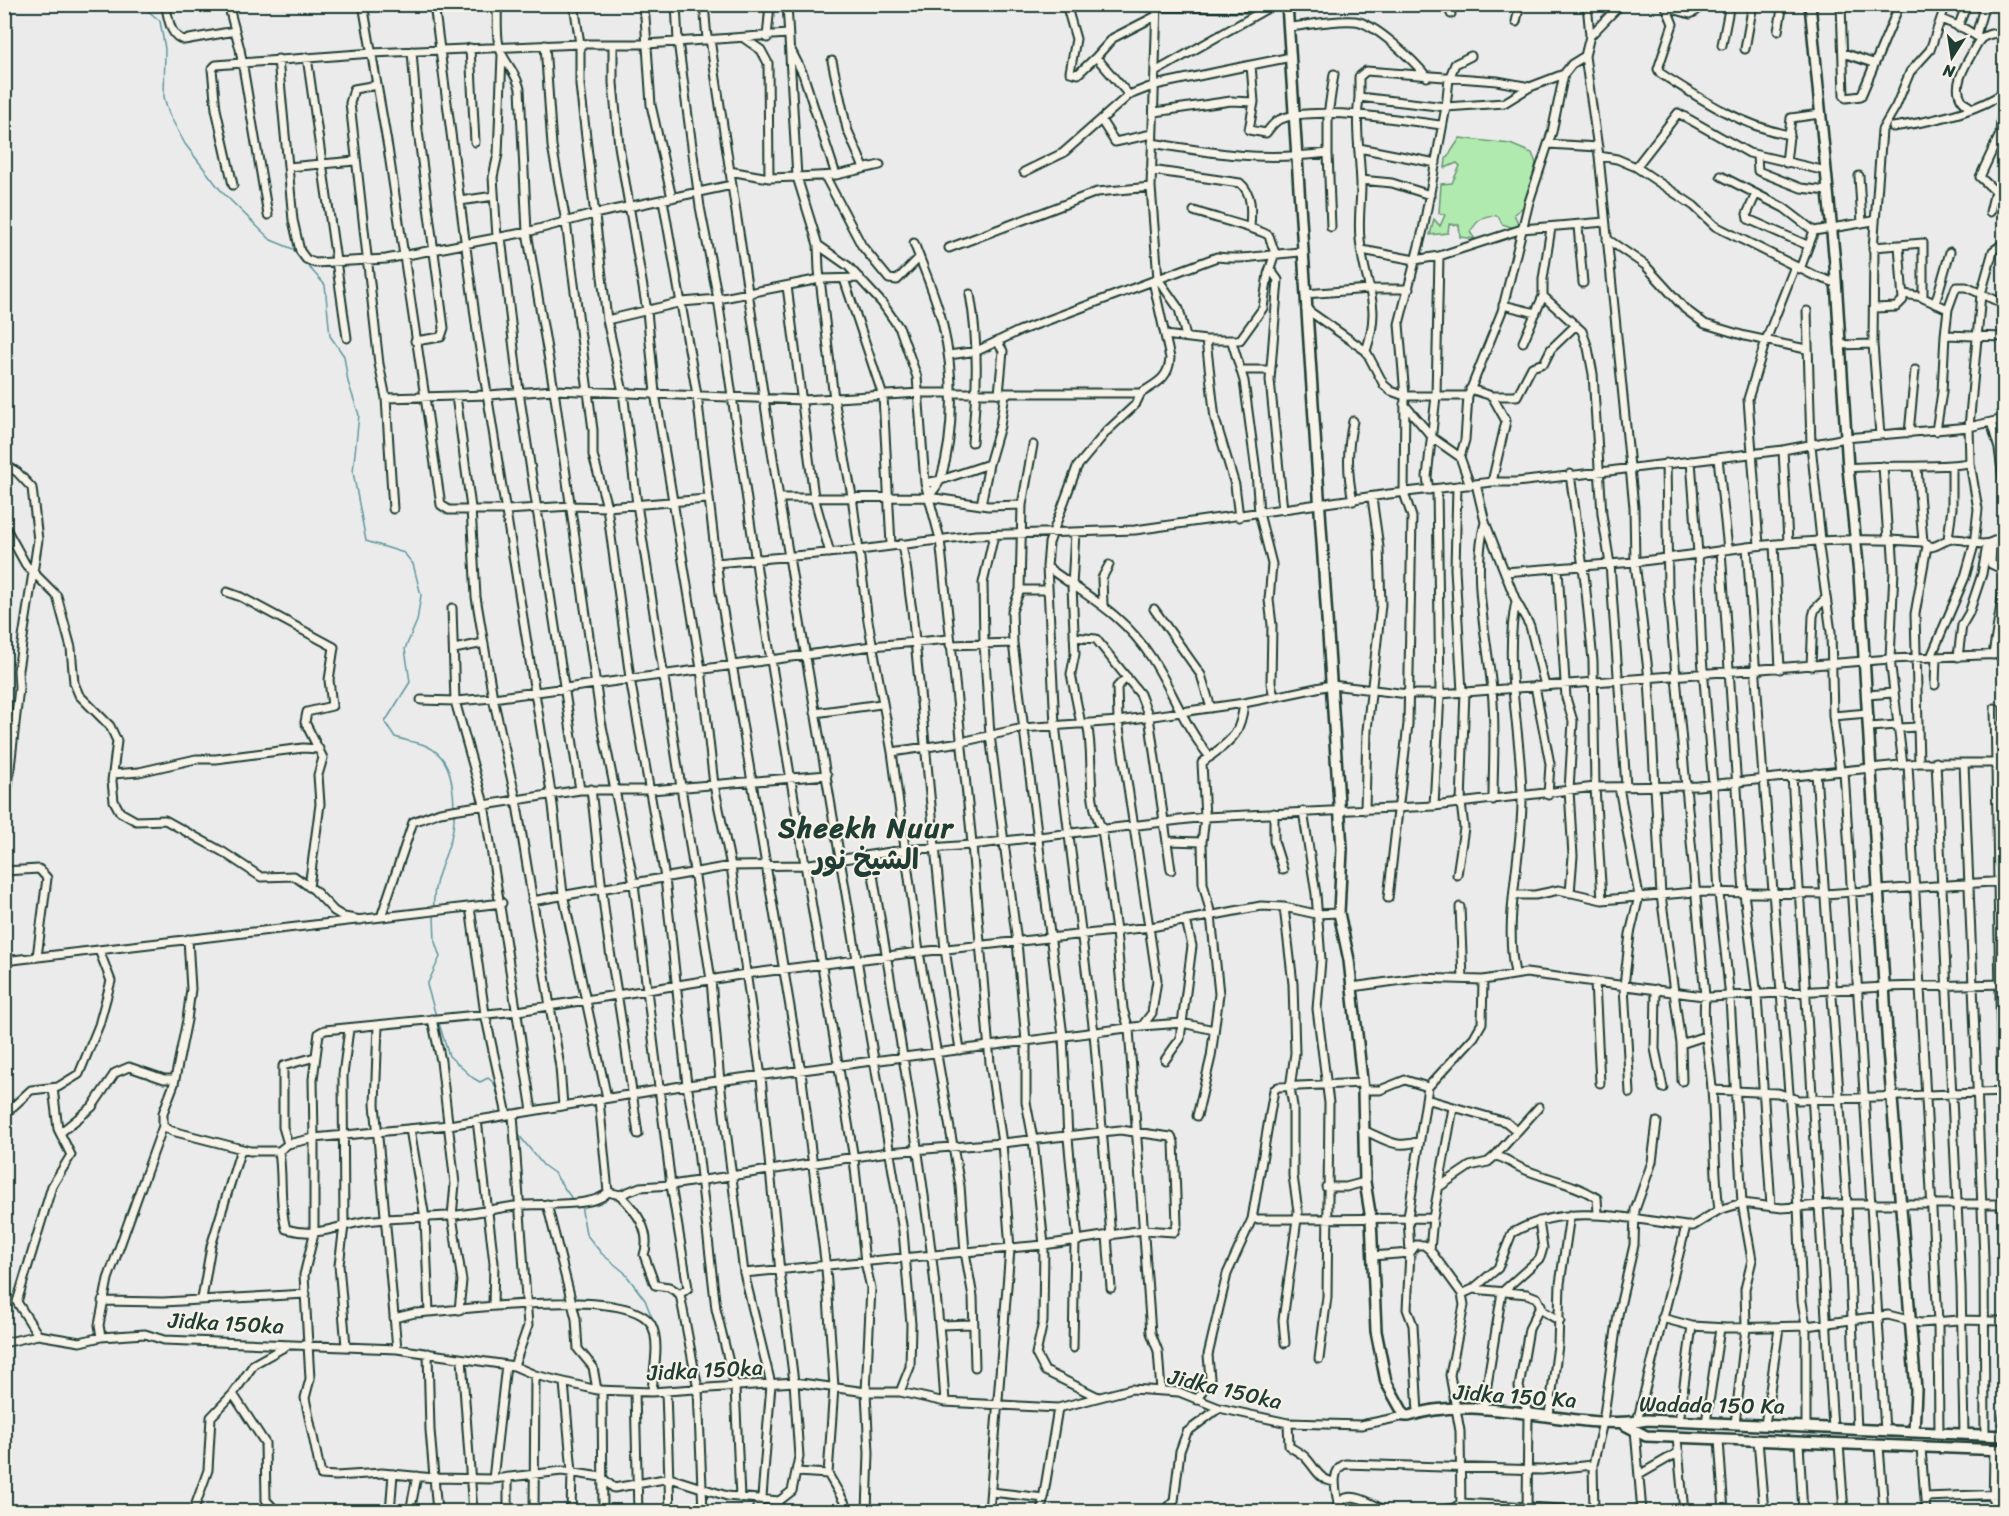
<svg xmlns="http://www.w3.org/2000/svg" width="2009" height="1516" font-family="Sriracha,'Playpen Sans Arabic',sans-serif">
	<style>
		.green { fill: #b0eaaf; stroke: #689472; stroke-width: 1.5 }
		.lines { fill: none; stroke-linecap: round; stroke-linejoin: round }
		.stream { stroke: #5c979c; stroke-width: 1.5 }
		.street-casing { stroke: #1f3d34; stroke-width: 11 }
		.secondary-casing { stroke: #1f3d34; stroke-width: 14 }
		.street { stroke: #f7f3e8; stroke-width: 7 }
		.secondary { stroke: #f7f3e8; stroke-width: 9 }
		.labels { text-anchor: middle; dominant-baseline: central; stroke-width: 4.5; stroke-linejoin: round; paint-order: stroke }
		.street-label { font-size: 22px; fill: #1f3d34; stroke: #f7f3e8 }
		.district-label { font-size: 28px; font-weight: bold; letter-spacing: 1.5px; fill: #1f3d34; stroke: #f7f3e8 }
	</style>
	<rect width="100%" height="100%" fill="#ecebec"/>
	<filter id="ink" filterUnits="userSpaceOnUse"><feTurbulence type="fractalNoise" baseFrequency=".0167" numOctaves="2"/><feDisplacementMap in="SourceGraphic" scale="12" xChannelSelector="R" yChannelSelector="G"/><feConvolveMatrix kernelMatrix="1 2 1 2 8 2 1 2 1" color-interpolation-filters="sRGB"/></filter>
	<g filter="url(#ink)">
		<path class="green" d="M1460,138L1510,144L1532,153L1536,163L1526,205L1514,214L1519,225L1514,228L1502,224L1498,216C1484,213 1477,221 1470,232L1475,239L1460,237L1459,225L1449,224L1448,233L1430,235L1434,219L1440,226L1445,215L1439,213L1441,184L1452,183L1460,166L1457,163L1445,168L1446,159Z"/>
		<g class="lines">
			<path class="stream" d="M140,4L160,21L165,49L164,97L169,114L185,144L222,192L271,240L293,249L325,285L330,336L344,356L348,382L359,415L353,472L366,541L404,553L413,564L421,595L417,621L405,649L410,682L385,722L395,737C403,740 410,741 418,743C449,751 453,778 454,806
				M434,907C431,874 456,846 454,813
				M434,915L435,942L440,957L427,985L436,1016
				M438,1020L449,1056L473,1078L480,1082L488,1078L494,1083L502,1108
				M505,1118L511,1126
				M518,1134L543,1165L554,1173L572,1199
				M581,1205L586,1234L602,1254L624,1272L645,1300L658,1333"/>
			<g class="street-casing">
				<path id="street" d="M165,4C169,18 169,36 184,40L235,31
					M228,4L240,49L268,215
					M363,4L388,148L441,505L449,510H507L571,506L607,507L707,499
					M434,4L477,331L553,805L563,894L607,1098
					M497,4C498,20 495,43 503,56C510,69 517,75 520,89L527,232L554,390L601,721L634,884L671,1185L888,1152L1002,1143L990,1063L971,833L940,539L925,483L917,377L900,329L882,303L848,266L818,245L797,177L769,178L729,171
					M574,4L580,44V85L607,320L623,392L637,504L711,980L720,1082L744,1273L771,1384L762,1497L755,1512
					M641,4L645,17L651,105L672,198
					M676,4L678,41L700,207L718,299L764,618L854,1159L865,1262L871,1288L866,1392L869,1453L867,1512
					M704,4L707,39
					M787,4L797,177L836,175L880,165
					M1066,4L1076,39L1070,72L1078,74L1096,57L1129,95
					M1134,4L1157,7L1265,8
					M1157,4L1151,187L1158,279L1179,309L1186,337
					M1448,4L1451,14
					M1587,4L1590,36L1585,56L1599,156L1634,507L1635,562L1649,679L1661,895L1681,1044
					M1665,4L1673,24L1658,69L1660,73C1699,98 1743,127 1790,135
					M1841,4L1844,95L1846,98L1861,96L1900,4
					M1666,7L1690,14L1696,11L1697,4
					M1941,19L1965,29L1981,39
					M1516,22L1520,4
					M1290,27C1310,25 1334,19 1355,21C1375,23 1414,61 1427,77
					M1958,27L1967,4
					M1778,31L1783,4
					M1976,35L1985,4
					M1590,36L1621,4
					M767,38L770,4
					M710,39L779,498L903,1231L911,1324L910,1367L900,1392
					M745,39L761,50L768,63L769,178
					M545,45L552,146L566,222L593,430V455L607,507L630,678L665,878L687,1085L696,1133L716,1309L735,1387L740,1498
					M1722,45L1730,4
					M470,48L475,142
					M1745,49L1753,4
					M791,50L803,74L836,175
					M412,51L418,131L444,328L441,337L415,341
					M1843,53L1873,63
					M307,57L347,338
					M1096,57L1113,38L1156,16
					M1291,57L1251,65L1254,102L1249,130L1266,133C1270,128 1274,122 1279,120C1312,104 1405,121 1442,125
					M278,59L293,220L300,251L306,259L315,263L386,259L527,232L594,214L732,185
					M832,61L847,129L864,168
					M1155,72L1268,8L1283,4
					M377,85L354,89L350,103L379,364L386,398L489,395L554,390L803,400L920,393H1141L1135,405L1107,431L1077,467L1049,543L1047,567L1055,725L1094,1033L1111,1236
					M1359,97V77L1366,71L1497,81L1530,87
					M1972,108C1948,96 1961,72 1971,55C1974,50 1977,42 1982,38C1988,33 1997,33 2004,33
					M1155,112L1231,101L1254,102
					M1101,120L1115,142L1152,134
					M1893,127C1928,122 1976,113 2004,92
					M1152,143C1217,154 1261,161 1328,153V115L1334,74
					M1548,144L1598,147
					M1359,148L1436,163
					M1328,153L1331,227
					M1599,156L1617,159L1636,167L1694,206L1715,226L1813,275L1836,283
					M1757,156L1758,171L1801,188L1828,191
					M1786,163L1791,118L1820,114
					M288,167L355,161
					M1636,167L1678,113L1749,153L1826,171
					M1151,170L1240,183C1253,193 1251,213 1250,228
					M1024,172L1063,153L1129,95L1155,85L1251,65
					M825,176L862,246L889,279L897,280L919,258
					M1721,176L1784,208L1814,231
					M1859,176L1862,223
					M1361,180L1392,183L1430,195
					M233,185L216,109L212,69L216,65L372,53L580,44H647L788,34
					M1756,194L1747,214L1748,219L1807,245
					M663,200L697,395L720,593L801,1072L826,1268L834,1387L828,1474L850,1512
					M460,201L494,196
					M1990,212L1995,191L1980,177L2000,134L2003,94
					M1578,226L1583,283
					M497,237L493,177L498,154L502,55
					M501,237L519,392L580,790
					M1607,239L1645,265L1685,309L1705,324L1745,336L1806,349
					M914,243C924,270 937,298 943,326C954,373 955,432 941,478C939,485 933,491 928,497
					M949,248L1097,192L1151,187
					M1873,249L1882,130L1896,106L1910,72L1930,50L1946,4
					M1362,250L1415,260L1439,256L1522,229L1605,222
					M1270,269L1278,280L1270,380L1283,510
					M1800,269L1814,231L1873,221
					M844,279L883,396L891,545
					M787,286L814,497L830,553
					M970,294C979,344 977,392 972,442
					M1305,294L1369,289H1409
					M1904,294L1923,297
					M1543,296L1582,331L1588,348L1593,374L1602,514L1610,564L1626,786
					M1935,304L1950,252
					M1503,305L1536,313
					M1875,308L1896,307L1903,300L1899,245
					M1306,309L1366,351L1384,385L1391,391L1405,396H1468
					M1807,311L1811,445L1821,540
					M607,320L682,302L718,299L820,279L860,278
					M1165,335L1206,340H1240L1263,308L1268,274L1275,253L1269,236C1264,230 1207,216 1194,211
					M1945,335L1948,309L1956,287H1966L2004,304
					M1206,340L1215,419L1235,485L1239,517
					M997,341L1003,351L999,394
					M1523,342L1543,296V279L1551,228
					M1873,344L1874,247L1923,243V298L1948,309
					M1839,345L1873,344L1880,435
					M1366,351C1383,301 1364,287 1360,239C1358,221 1361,202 1361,184C1360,155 1355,125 1359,97L1446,107L1449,79L1455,64L1471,56
					M949,355L977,351L1019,331L1217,257C1245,261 1274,253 1303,252
					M1242,370H1270
					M1470,389L1492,396L1506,421L1492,482
					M1141,393C1157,383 1169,378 1170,358L1153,281
					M456,396L471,508L476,597L493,698L516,799L560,1067L563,1106
					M1492,396H1517L1532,367L1544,363L1551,349L1576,325
					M386,398L393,509
					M1404,404L1433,438L1460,457L1470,485
					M1353,421C1347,450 1347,472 1353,501
					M1991,422L1999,449L2004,486
					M1936,431L1942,392L1945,335L2004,337
					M1909,433L1915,370
					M1783,450L1788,542
					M1460,457L1465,440L1468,396L1502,311L1529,202L1552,132L1564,74L1572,64L1585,56
					M1718,458L1728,549
					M1666,463L1668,588L1705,996C1702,1028 1710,1058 1712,1089C1715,1130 1714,1170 1719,1210
					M4,464L17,472L32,488L38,540L18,670L19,688L4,821
					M1883,466L1888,540
					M1848,468C1889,464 1929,469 1970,463
					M1917,468L1923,542
					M1570,474L1585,582L1593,661L1595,787L1602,900
					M925,483L941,480L989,464L1000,426L1005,394
					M1476,484L1485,522L1516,601L1530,626L1545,686
					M1457,486L1455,569L1462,692
					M1429,490L1427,477L1436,396L1439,256
					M779,498L928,497L988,506L1022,505L1020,590L1012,611L1013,643L1063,1036L1068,1138L1078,1241
					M981,505L989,464
					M1022,505L1033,445
					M1485,522C1471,577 1487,635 1492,690C1496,726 1493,764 1493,800
					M4,525L26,565L57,596L71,648L74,683L79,695L110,726L117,741L112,781L114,801L120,812L136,821L165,820L223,852L261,877L294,876L314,890L334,911L344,917L361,920
					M1075,533L1072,586L1075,654L1071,674L1081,724
					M994,535L983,583L984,643L990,735L1017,942L1026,1041V1102L1033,1139L1044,1245L1043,1322L1036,1354L1045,1371L1098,1397
					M1948,539L1952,508V466
					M1818,540L1831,632L1833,716L1840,771
					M1892,540L1894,570L1890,659L1903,765
					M1992,543L1991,564L2004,570
					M901,544C908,564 908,589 912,610L945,949L960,1050
					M1774,544L1780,669
					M1759,545L1748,399L1766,340L1795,266
					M1747,547L1763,778
					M1721,550L1744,893L1757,996L1771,1206
					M716,563L860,550L976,535L1135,530L1389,494L1492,482H1517L1783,450L1846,438L1969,427L2004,419
					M1047,567C1088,597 1122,613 1151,657C1172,689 1185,728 1210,757
					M1558,569L1566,698L1573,721L1569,790L1573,856L1570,893
					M1505,572L1635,562L1698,554L1691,461
					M1020,590H1047
					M227,592L241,597L334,647L329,680L332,706L307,712L305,722L323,758L318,775L320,804L309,887
					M1103,605L1102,578L1109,565
					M452,608L455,701L484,804L532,1111
					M1154,609L1201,675L1211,708
					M1074,637L1096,639L1140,694L1149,717L1171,870
					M950,645L1013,643
					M454,649L484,643
					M1993,655L2004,585
					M1931,657L1965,577L1974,545L1978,509L1970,463L1969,427L1981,294L1993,251L2004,243
					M1958,657L1962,625L1969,613L1982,574L1987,545
					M1811,666L1813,616L1815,609L1825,599
					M1127,677L1117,687L1118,721L1157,980L1152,1013L1142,1026L687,1085L449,1125L314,1138L313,1079L319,1033L325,1030L518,1011L746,974L919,952L1151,927L1261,906L1284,907L1316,914L1339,913
					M1935,685L1936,657
					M1535,686L1550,764L1548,795
					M1867,695L1893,693
					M1274,697L1331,685L1408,694H1440L1890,659L2004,654
					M421,700L455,701L493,698L872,646L949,639
					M1995,708L2004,1226
					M815,713L881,704
					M1833,716L1868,713
					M1087,723C1095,759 1085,795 1102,829L1116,931L1123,1009L1129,1029L1151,1333L1158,1351L1161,1391
					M1869,727L1898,725
					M1900,728L1917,727
					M892,752L961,742L1023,728L1118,721L1244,703
					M1936,762L1961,1286L1964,1434
					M1919,763L1915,614L1927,546
					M1964,763L1984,1258L1985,1436
					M1908,764L1938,1322L1939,1433
					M1844,771L1885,1431
					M1816,773L1847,1205L1857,1430
					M113,774L139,772L196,759H216L303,748L319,749
					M1792,776L1833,1428
					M1764,778L1798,1206L1802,1301L1806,1326V1427
					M1619,787L1639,896L1630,934L1624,986L1630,1093
					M591,789C598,847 602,906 612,963C622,1020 630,1077 638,1134
					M1434,806L1440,694L1437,489
					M1365,810L1367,730L1381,605L1379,547L1372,498
					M1303,811L1316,894L1321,960L1317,1009L1329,1103L1327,1297L1319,1359
					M1274,813V841L1283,870
					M1168,841L1202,842
					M870,856C899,1037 934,1218 945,1402
					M4,871L39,869L47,878L37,957
					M1457,875L1464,828L1461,803L1465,691
					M1515,895H1535L1559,890L1602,900L1695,892L1825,894L2004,881
					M1388,898L1408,724L1412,517L1404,493L1405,396L1399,324L1423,230L1446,107L1504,103L1530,87L1564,74
					M532,901L731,866L803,865L904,850L971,845L1205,817L1434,806L1595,787L1698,786L1919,763H2004
					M470,907L485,1014L507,1115
					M1284,907L1293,984L1295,1053L1290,1088L1293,1106V1176L1298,1211L1297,1219L1433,1218
					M1460,907L1463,979
					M381,917L413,822L440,812L580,790H651L827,775
					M4,961L502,903
					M1515,973C1503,917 1523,853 1522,796C1521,731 1503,664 1516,601
					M1595,982L1600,1083
					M1352,987L1417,978L1483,980L1526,973L1711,997L1884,987L2004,984
					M1656,989L1655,1049L1663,1088
					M432,1019L441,1061L455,1184L452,1216L462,1281L459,1310
					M378,1026L375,1104L397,1349
					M1142,1026L1182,1023L1214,1030
					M1165,1060L1180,1039L1192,946L1186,920
					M1682,1081L1681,1044L1705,1036
					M1363,1090H1380L1405,1080L1428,1087L1474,1037L1482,1023L1483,980
					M1712,1090L1778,1093L1798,1100L2004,1092
					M1426,1099L1506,1122L1517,1131
					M599,1100L608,1192C594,1209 538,1202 515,1206C493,1209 470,1214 448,1216C421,1218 393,1217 366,1221C335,1226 318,1238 286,1229C279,1204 283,1177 279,1151L288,1144L314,1138V1234L304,1275L310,1379L305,1398L321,1475L336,1476L382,1473L434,1478L493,1479L562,1471L601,1477L614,1488L670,1478L727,1496L779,1501L792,1491L799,1457L794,1382L780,1272L761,1077L731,866L714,785L701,669L655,393L647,311L619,146L613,83V44
					M513,1114L528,1326L514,1366
					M4,1115L31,1090L58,1087L79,1074L99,1025L111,981L99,950
					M1197,1116L1211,1057L1219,994L1211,915L1203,883L1202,842L1205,817L1202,763C1227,742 1240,740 1244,703L1274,697L1271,683L1272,625L1269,600L1272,564L1259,513L1256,471L1244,381L1232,342
					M477,1120L494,1263L493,1305
					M163,1126L172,1131L250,1151H279
					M410,1129L425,1218L429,1312
					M1363,1130C1385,1139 1396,1150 1419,1141
					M60,1133L92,1107L115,1073L129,1067L164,1079H175
					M288,1144L283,1127V1066L315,1057
					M1495,1156L1539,1107
					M1326,1187H1346L1365,1182
					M1439,1187L1470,1166L1488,1162L1495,1156C1505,1157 1512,1164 1521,1168C1546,1179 1574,1183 1597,1198L1598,1213
					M608,1192L620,1195L640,1187L671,1185L688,1288L680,1294L698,1389L703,1512
					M620,1195C636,1211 652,1231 644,1255L655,1285L669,1287L680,1294
					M547,1204L576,1319L578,1349L593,1367L597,1390
					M1252,1219H1297L1283,1320L1285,1343
					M1107,1236L1111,1288
					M1430,1250L1433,1218L1453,1108
					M1372,1256L1410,1253L1416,1245H1424L1430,1250L1462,1294L1464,1305L1450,1375L1460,1431L1461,1512
					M744,1273L965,1252L960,1186L919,952L892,752L868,621L852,496L834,399L819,270L818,245
					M1473,1289L1527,1294L1537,1298L1543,1311L1560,1321
					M1462,1294L1473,1289L1498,1268L1512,1233C1566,1202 1627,1218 1686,1226
					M202,1299L211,1246L241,1149
					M102,1301L163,1302L306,1294
					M394,1318L415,1313C458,1311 628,1285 651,1324C661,1342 653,1372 652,1392
					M1662,1318L1692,1326L1726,1328L1806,1326L1888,1315L1920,1323L1959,1320L2004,1321
					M941,1325L972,1324
					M38,1335L17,1302L52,1186L71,1155L58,1129L53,1088
					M101,1337L99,1325L108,1279L163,1126V1113L174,1084L187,1020L191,989L188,939
					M4,1343L38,1335L80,1342L101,1337L145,1334L164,1340L397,1349L514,1366L535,1375L597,1390L652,1392L794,1382L866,1392H900L945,1402L1058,1408L1131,1389L1179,1392L1219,1408L1288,1423L1361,1425L1405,1416
					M346,1346L339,1265L344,1226L343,1075L349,1029
					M1073,1348L1075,1241
					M428,1353L430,1430L437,1512
					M462,1359L473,1512
					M975,1367L973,1297L965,1252L1044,1245L1143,1230L1174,1232L1177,1224L1174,1142L1171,1137L1120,1130L1002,1143L1010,1249L989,1512
					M564,1383L572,1472L571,1512
					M602,1390L603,1512
					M666,1391L670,1512
					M635,1392L638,1512
					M233,1394L265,1443L266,1500L277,1512
					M1197,1400L1210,1378L1208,1355L1227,1274L1252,1219L1274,1090L1278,1087L1362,1083
					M1483,1410L1502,1292L1540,1258L1543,1248L1539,1221
					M1418,1413L1413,1325L1407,1309L1410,1253L1408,1217L1428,1087
					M1549,1415L1558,1345L1560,1284L1570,1215
					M1637,1422L1686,1226H1693L1719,1210L1742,1203L1782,1208L1833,1204H2004
					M1679,1422L1692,1326
					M1288,1423L1289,1446C1294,1450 1301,1453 1305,1457C1316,1468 1318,1480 1335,1482
					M1706,1423L1720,1328
					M1735,1424L1746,1328L1745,1289L1752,1260L1742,1203L1730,998L1719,894L1713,785L1702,657L1698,554C1773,542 1847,536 1923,542L1931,547C1939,546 1945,539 1953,539C1979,539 1976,552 2004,536
					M1765,1425L1779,1328
					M1635,1430L1642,1512
					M2002,1436L2004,1416
					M1677,1438L1684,1512
					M1719,1440L1724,1512
					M1758,1440L1764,1512
					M1799,1443L1803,1512
					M1839,1444L1844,1512
					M1879,1446L1884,1512
					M1921,1448L1926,1512
					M797,1472L828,1474
					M1639,1475L1679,1452
					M508,1477V1512
					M493,1479L506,1365
					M991,1492L1044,1498
					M1925,1497L2004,1494
					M1338,1503C1336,1491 1330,1470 1345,1464L1542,1470L1593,1465
					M193,1512L208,1470L211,1417L233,1394L254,1364L288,1345
					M390,1512L393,1474
					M410,1512L417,1476
					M534,1512L535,1375
					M1041,1512L1058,1408
					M1164,1512L1174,1501L1180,1451L1187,1432L1219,1408
					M1335,1512C1343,1484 1371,1503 1387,1512
					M1427,1512L1454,1508L1461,1503L1594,1511
					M1527,1512L1528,1413L1519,1387L1529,1329L1541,1305
					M1594,1512L1593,1465L1603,1422L1618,1315L1634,1245L1635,1210L1652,1162L1657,1122
					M1993,1512L1994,1449"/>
			</g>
			<g class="secondary-casing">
				<path id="secondary" d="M1287,4L1342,849L1339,913L1349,960L1363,1090L1365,1182L1371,1219L1376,1331L1386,1382L1405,1416H1409C1480,1391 1575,1433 1647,1420L2004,1436
					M1810,4L1835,264L1848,468L1859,574L1888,1050L1916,1390L1914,1432
					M1623,1424L1646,1436L2004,1450"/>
			</g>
			<use href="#street" class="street"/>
			<use href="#secondary" class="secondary"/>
		</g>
	</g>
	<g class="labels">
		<g class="street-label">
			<text transform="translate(226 1323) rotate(3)">Jidka 150ka</text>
			<text transform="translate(705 1370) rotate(-3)">Jidka 150ka</text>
			<text transform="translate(1225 1389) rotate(13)">Jidka 150ka</text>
			<text transform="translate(1515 1396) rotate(4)">Jidka 150 Ka</text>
			<text transform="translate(1712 1405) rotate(1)">Wadada 150 Ka</text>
		</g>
		<g class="district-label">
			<text x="866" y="827">Sheekh Nuur<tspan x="866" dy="32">الشيخ نور</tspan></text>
		</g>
	</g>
	<rect width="2009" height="1516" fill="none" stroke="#f7f3e8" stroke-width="24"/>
	<rect x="12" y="12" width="1985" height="1492" fill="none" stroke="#1f3d34" stroke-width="2" filter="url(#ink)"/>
	<g transform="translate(1952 57) rotate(192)" stroke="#f7f3e8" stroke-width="4.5" paint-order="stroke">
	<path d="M0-4.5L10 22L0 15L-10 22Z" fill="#1f3d34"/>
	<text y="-9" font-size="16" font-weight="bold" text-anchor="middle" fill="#1f3d34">N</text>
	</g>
</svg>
